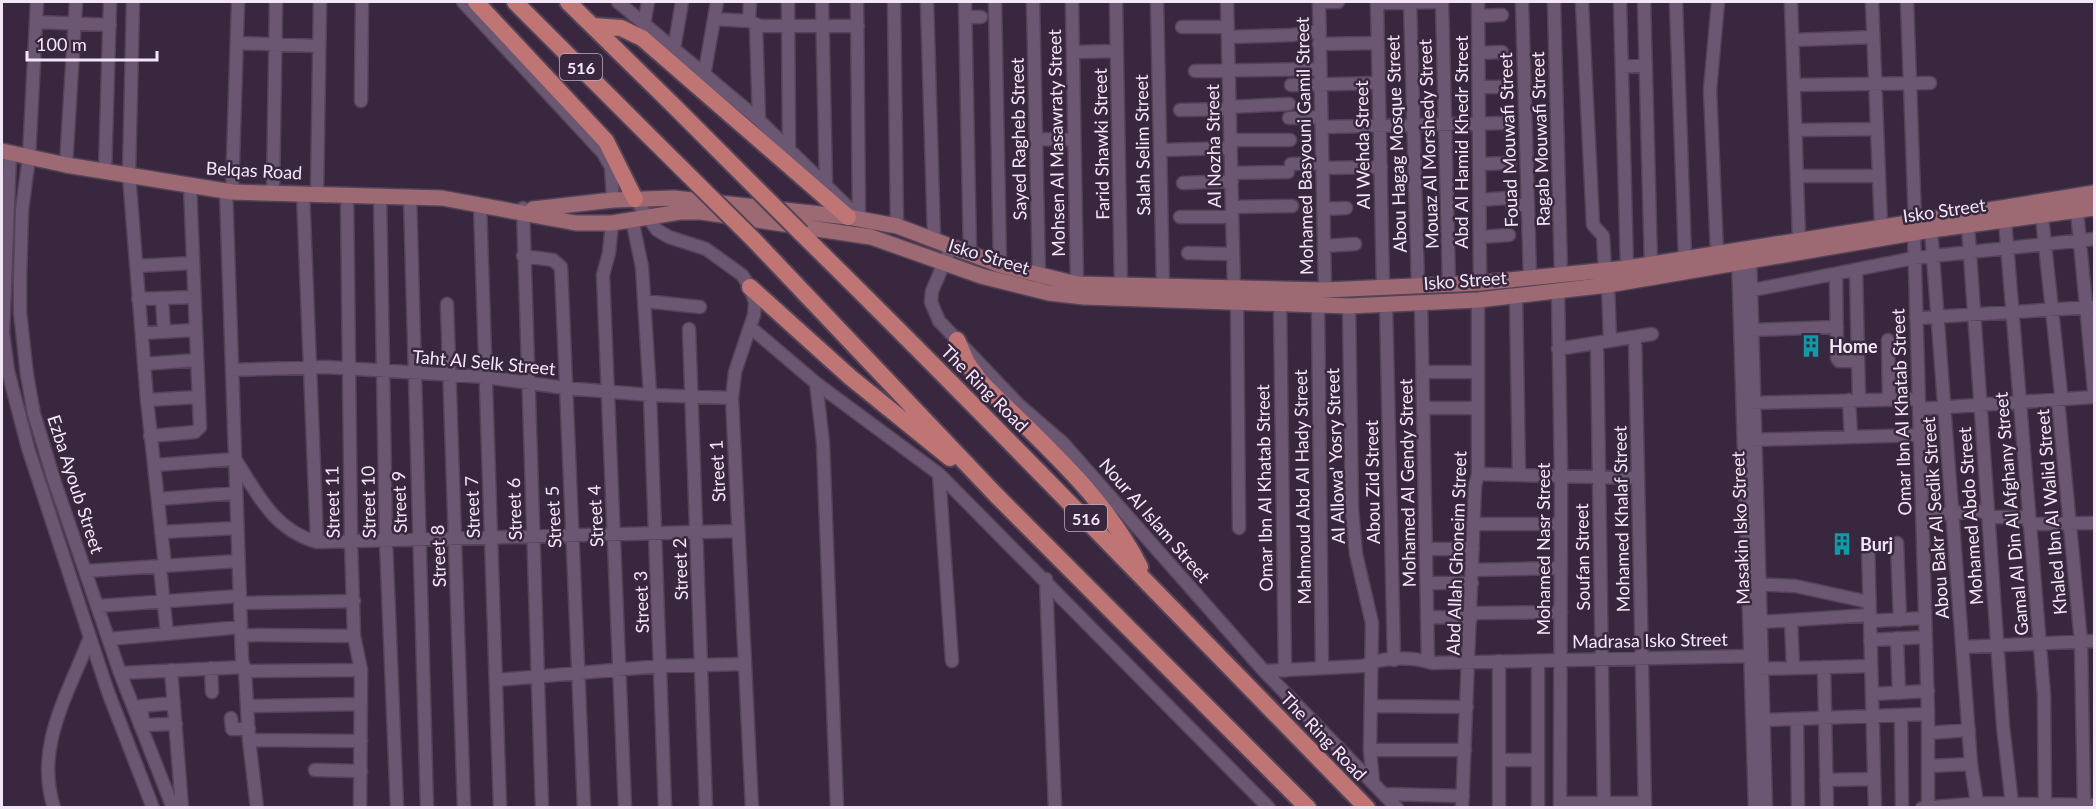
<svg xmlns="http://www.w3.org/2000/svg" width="2096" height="809" font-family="Lato,sans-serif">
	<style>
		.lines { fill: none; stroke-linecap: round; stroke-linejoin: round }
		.minor-casing { stroke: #534357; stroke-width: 15 }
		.major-casing { stroke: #534357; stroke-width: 18 }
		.highway-casing { stroke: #534357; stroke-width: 20 }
		.minor { stroke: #6b5772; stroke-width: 12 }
		.major { stroke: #9d6973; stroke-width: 15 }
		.highway { stroke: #be7574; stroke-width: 16 }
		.highway-bridge-casing { stroke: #534357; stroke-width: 20; stroke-linecap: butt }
		.highway-bridge { stroke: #be7574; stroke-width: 16 }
		.labels { text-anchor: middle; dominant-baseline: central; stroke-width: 5; stroke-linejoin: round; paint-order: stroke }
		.shield { fill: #39273f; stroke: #bbadc0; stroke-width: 1.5 }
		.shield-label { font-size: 16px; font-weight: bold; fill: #f3e7f7 }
		.street-label { font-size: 18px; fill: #f3e7f7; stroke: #39273f }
		.poi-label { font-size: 18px; font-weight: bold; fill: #f3e7f7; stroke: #39273f; text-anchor: start }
	</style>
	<rect width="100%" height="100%" fill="#39273f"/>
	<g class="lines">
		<g class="minor-casing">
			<path id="minor" d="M37,2L29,157L22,210L20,278V312L27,375L34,414L54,480L120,673L173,808
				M133,2L129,175L147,400L165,566
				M463,2L603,153L611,167L613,200
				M618,2L759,120L852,211
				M788,2L789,149
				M822,2L826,185
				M857,2L859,218
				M894,2L897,226
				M927,2L934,238
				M965,2L970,253
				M995,2L1000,265
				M1033,2L1039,277
				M1072,2L1077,284
				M1116,2L1121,287
				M1157,2L1163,288
				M1227,2L1234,290
				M1319,2L1325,290
				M1319,2H1338
				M1377,2L1383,288
				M1410,2L1418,286
				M1442,2L1449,285
				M1478,2L1480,283
				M1522,2L1530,278
				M1554,2L1561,275
				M1582,2L1593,225L1603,236L1605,270
				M1620,2L1627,268
				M1644,2L1651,264
				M1676,2L1685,258
				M1791,2L1799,239
				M1872,2L1881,227
				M1907,2L1915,221
				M1377,3L1442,2
				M1478,16L1502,15
				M966,17H981
				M714,19L749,21L760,26H858
				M749,21L750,2
				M37,22L110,25
				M644,24L648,2
				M756,25L759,120
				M1182,27H1228
				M1228,37L1292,35L1319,31
				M1793,40L1873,37
				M238,43L319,46
				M1319,44L1378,43
				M674,49L682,2
				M1073,52L1117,51
				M1478,53L1502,52
				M1622,67L1646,65
				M1195,71L1320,69
				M704,76L717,2
				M1291,85L1379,83
				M1794,85L1930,83
				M1479,87H1506
				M361,101L362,2
				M1230,107L1289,104
				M1180,110L1230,109
				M1289,118L1321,117
				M1322,127L1505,123
				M1796,130L1877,129
				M1036,139L1074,140
				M1231,140H1290
				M1160,150L1231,148
				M10,153L3,333L8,371L28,448L108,692L153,808
				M1291,164L1322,163
				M1479,164L1510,163
				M66,165L76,2
				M1322,168L1381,167
				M105,172L110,2
				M1231,173L1288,172
				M1797,176H1879
				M1183,183L1232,181
				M226,191L242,660L245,671L249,740L257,808
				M232,192L238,2
				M273,193L276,2
				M303,193L317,542
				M317,194L320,2
				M347,194L351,542L354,636L361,670L360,808
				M380,196L386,541L397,808
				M410,196L427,808
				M635,199L657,230L669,237L706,249L742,275L749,285L755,302L754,315L735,372L732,398L752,808
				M1479,200L1507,198
				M480,205L500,808
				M1512,205H1528
				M1232,207L1292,206
				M523,208L542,808
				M1323,209L1346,208
				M2077,211L2094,390
				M1180,217H1232
				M2042,217L2061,394L2058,400L2081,642L2084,805
				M632,219L642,267L650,395L665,808
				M2005,221L2044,695L2045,804
				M612,223L609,253L603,275L625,808
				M1968,226L2003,726L2012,804
				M1931,230L1971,764L1977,803
				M1914,233L1928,714V806
				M1480,237L1509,235
				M952,245L932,291L931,302L939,321L1019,405L1063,443L1264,671L1397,808
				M1324,246L1355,244
				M1188,253L1233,254
				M1717,253L1710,90L1718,2
				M1750,254L1766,808
				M523,256L553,260L561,267L584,808
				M1738,256L1755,808
				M136,266L193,263
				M1856,270L1859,400
				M1836,274L1837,358L1839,361H1858
				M1608,285L1610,341
				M1558,291L1561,476L1560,808
				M1743,292L1914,258L2094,239
				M1516,297L1519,475
				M162,298L164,332
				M138,299L194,297
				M644,301L700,307
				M1237,303L1239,528
				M1421,303L1428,662
				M447,304L464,808
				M1386,304L1394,660
				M1280,305L1285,671
				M1318,306L1322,668
				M1349,306L1352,510L1356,554L1372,623L1370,750L1373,782
				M1916,318L2093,307
				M750,327L816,383L939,474L1269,808
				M689,329L706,808
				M1752,330L1837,327
				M142,333L195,330
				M1635,337L1645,808
				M1888,340L1889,399
				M1597,343L1604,808
				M1558,349L1652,334
				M144,364L196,360
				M232,370L326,367L486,377L565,388L650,395L732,398
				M1422,372H1478
				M816,383L823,443L837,808
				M147,400L198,397
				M1849,400L1851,437
				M1747,403L1918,399
				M1423,408H1478
				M1919,409L2094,397
				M150,436L195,432L200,427L190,186
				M1750,440L1919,435
				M155,465L235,459C258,495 274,530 317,542L738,531
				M939,474L952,661
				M1478,474L1638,478
				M158,499L236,493
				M1922,515L1988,511
				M1988,517H2029
				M1474,524H1561
				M2029,524L2094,523
				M161,532L237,528
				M1897,543L1900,620
				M1868,544L1875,808
				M1426,549H1473
				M160,567L167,634
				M1473,570L1561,568
				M86,571L238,561
				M1046,579L1055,808
				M1427,583H1472
				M1753,584L1795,586L1869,602
				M240,603L354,601
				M98,606L239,596
				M1472,613L1561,612
				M1427,617L1471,618
				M1791,620L1793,668
				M1870,621L1925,618
				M1761,622L1870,615
				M241,635L354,636
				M1897,638L1899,693
				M109,639L241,627
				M1870,640L1926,637
				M1962,647L2094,641
				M1499,661V808
				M1538,661V808
				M1824,667L1827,808
				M211,668L212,692
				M1755,669L1871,666
				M171,670L182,808
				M245,671L361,670
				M1264,671L1363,666C1382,657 1412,656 1432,663L1750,656
				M120,673L244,667
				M496,680L661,666L745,664
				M1872,694L1928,691
				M247,706L361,704
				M1371,706L1467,707
				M1901,715L1902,808
				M231,718L232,729H249
				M1797,719L1798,808
				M1764,720L1928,714
				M143,721L141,706L174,703
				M140,725L176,724
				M1928,733L1969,730
				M249,740L361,741
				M1370,750H1465
				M1499,760H1538
				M1929,766L1971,764
				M315,770L361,771
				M1826,780L1874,779
				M1384,794L1463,796
				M1560,803H1645
				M54,808C34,746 69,693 90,637
				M1462,808L1475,486L1478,474V300
				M1922,808L1981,803L2094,805"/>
		</g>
		<g class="major-casing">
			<path id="major" d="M2,151L66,165L232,192L442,198L576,223H612L680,212H701L871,237L981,276L1049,293L1084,297L1349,306L1478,300L1608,285L1931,230L2094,208
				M533,209L613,200L674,198L848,217L897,226L1000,265L1077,284L1325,290L1480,283L1627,268L2094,193"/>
		</g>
		<g class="highway-casing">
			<path id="highway" d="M476,2L606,141L635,199
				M515,2L646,133
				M568,2L673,105
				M593,26L621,28L642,38L848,217
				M801,233C993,422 1179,616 1367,808
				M753,239L996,495L1308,808
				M750,287L850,377L950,458
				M957,340L967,363L980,381C1037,439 1103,493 1140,567"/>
		</g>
		<use href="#minor" class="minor"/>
		<use href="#major" class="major"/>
		<use href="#highway" class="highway"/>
		<g class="highway-bridge-casing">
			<path id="highway-bridge" d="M673,105L801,233
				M646,133L753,239"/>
		</g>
		<use href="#highway-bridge" class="highway-bridge"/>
	</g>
	<defs>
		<g id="building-bare" transform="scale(1.8)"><path d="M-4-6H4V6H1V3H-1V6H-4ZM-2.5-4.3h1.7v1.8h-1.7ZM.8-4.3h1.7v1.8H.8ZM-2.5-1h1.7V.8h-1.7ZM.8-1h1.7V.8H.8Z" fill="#0f9aa8" stroke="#39273f" stroke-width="2.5" paint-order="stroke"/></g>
	</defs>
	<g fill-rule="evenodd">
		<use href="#building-bare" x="1811" y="346"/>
		<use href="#building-bare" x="1842" y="544"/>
	</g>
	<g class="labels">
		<g class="shield">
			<rect x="560" y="54" width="42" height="26" rx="4.5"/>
			<rect x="1065" y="505" width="42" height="26" rx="4.5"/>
		</g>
		<g class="shield-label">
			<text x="581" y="67">516</text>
			<text x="1086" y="518">516</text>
		</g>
		<g class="street-label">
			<text transform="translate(1018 139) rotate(-91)">Sayed Ragheb Street</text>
			<text transform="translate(1540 139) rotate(-92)">Ragab Mouwafi Street</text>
			<text transform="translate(1508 140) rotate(-92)">Fouad Mouwafi Street</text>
			<text transform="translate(1461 142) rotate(-90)">Abd Al Hamid Khedr Street</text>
			<text transform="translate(1056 143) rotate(-91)">Mohsen Al Masawraty Street</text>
			<text transform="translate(1101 144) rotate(-91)">Farid Shawki Street</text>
			<text transform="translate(1396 144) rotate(-92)">Abou Hagag Mosque Street</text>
			<text transform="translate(1428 144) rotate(-92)">Mouaz Al Morshedy Street</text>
			<text transform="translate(1142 145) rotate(-91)">Salah Selim Street</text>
			<text transform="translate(1362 145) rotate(-91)">Al Wehda Street</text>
			<text transform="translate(1213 146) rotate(-91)">Al Nozha Street</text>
			<text transform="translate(1304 146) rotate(-91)">Mohamed Basyouni Gamil Street</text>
			<text transform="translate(254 170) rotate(3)">Belqas Road</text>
			<text transform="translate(1944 210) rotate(-8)">Isko Street</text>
			<text transform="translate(989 256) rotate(17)">Isko Street</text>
			<text transform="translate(1465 280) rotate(-4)">Isko Street</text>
			<text transform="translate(484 362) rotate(5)">Taht Al Selk Street</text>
			<text transform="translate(985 388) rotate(45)">The Ring Road</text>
			<text transform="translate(1901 412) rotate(-92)">Omar Ibn Al Khatab Street</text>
			<text transform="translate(1335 456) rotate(-92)">Al Allowa' Yosry Street</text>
			<text transform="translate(717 471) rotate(-93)">Street 1</text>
			<text transform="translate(1372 482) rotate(-91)">Abou Zid Street</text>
			<text transform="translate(1407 483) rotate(-91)">Mohamed Al Gendy Street</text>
			<text transform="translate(76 484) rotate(72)">Ezba Ayoub Street</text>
			<text transform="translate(1302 487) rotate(-91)">Mahmoud Abd Al Hady Street</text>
			<text transform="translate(1264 488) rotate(-91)">Omar Ibn Al Khatab Street</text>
			<text transform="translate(332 502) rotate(-91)">Street 11</text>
			<text transform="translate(368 502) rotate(-91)">Street 10</text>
			<text transform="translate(399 502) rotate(-92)">Street 9</text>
			<text transform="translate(472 507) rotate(-92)">Street 7</text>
			<text transform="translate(514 509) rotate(-92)">Street 6</text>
			<text transform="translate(2051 512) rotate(-95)">Khaled Ibn Al Walid Street</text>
			<text transform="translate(2011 514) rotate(-95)">Gamal Al Din Al Afghany Street</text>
			<text transform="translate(595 516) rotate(-93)">Street 4</text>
			<text transform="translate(1970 516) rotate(-94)">Mohamed Abdo Street</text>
			<text transform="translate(553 517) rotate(-93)">Street 5</text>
			<text transform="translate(1935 518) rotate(-94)">Abou Bakr Al Sedik Street</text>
			<text transform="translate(1621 519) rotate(-91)">Mohamed Khalaf Street</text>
			<text transform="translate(1155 520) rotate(49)">Nour Al Islam Street</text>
			<text transform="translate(1740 528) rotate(-92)">Masakin Isko Street</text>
			<text transform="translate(1543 549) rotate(-90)">Mohamed Nasr Street</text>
			<text transform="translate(1456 553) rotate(-88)">Abd Allah Ghoneim Street</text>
			<text transform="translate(438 556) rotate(-92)">Street 8</text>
			<text transform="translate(1582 557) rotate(-91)">Soufan Street</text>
			<text transform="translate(680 569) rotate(-92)">Street 2</text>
			<text transform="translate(641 602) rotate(-92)">Street 3</text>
			<text transform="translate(1650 640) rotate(-1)">Madrasa Isko Street</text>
			<text transform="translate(1324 736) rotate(46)">The Ring Road</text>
		</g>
		<g class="poi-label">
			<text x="1829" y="346">Home</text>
			<text x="1860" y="544">Burj</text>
		</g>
	</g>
	<rect width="2096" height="809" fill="none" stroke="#f3e7f7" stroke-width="6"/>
	<path d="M27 51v9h130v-9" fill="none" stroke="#f3e7f7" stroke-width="3"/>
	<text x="36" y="51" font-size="18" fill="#f3e7f7" stroke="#39273f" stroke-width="4.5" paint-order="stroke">100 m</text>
</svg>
